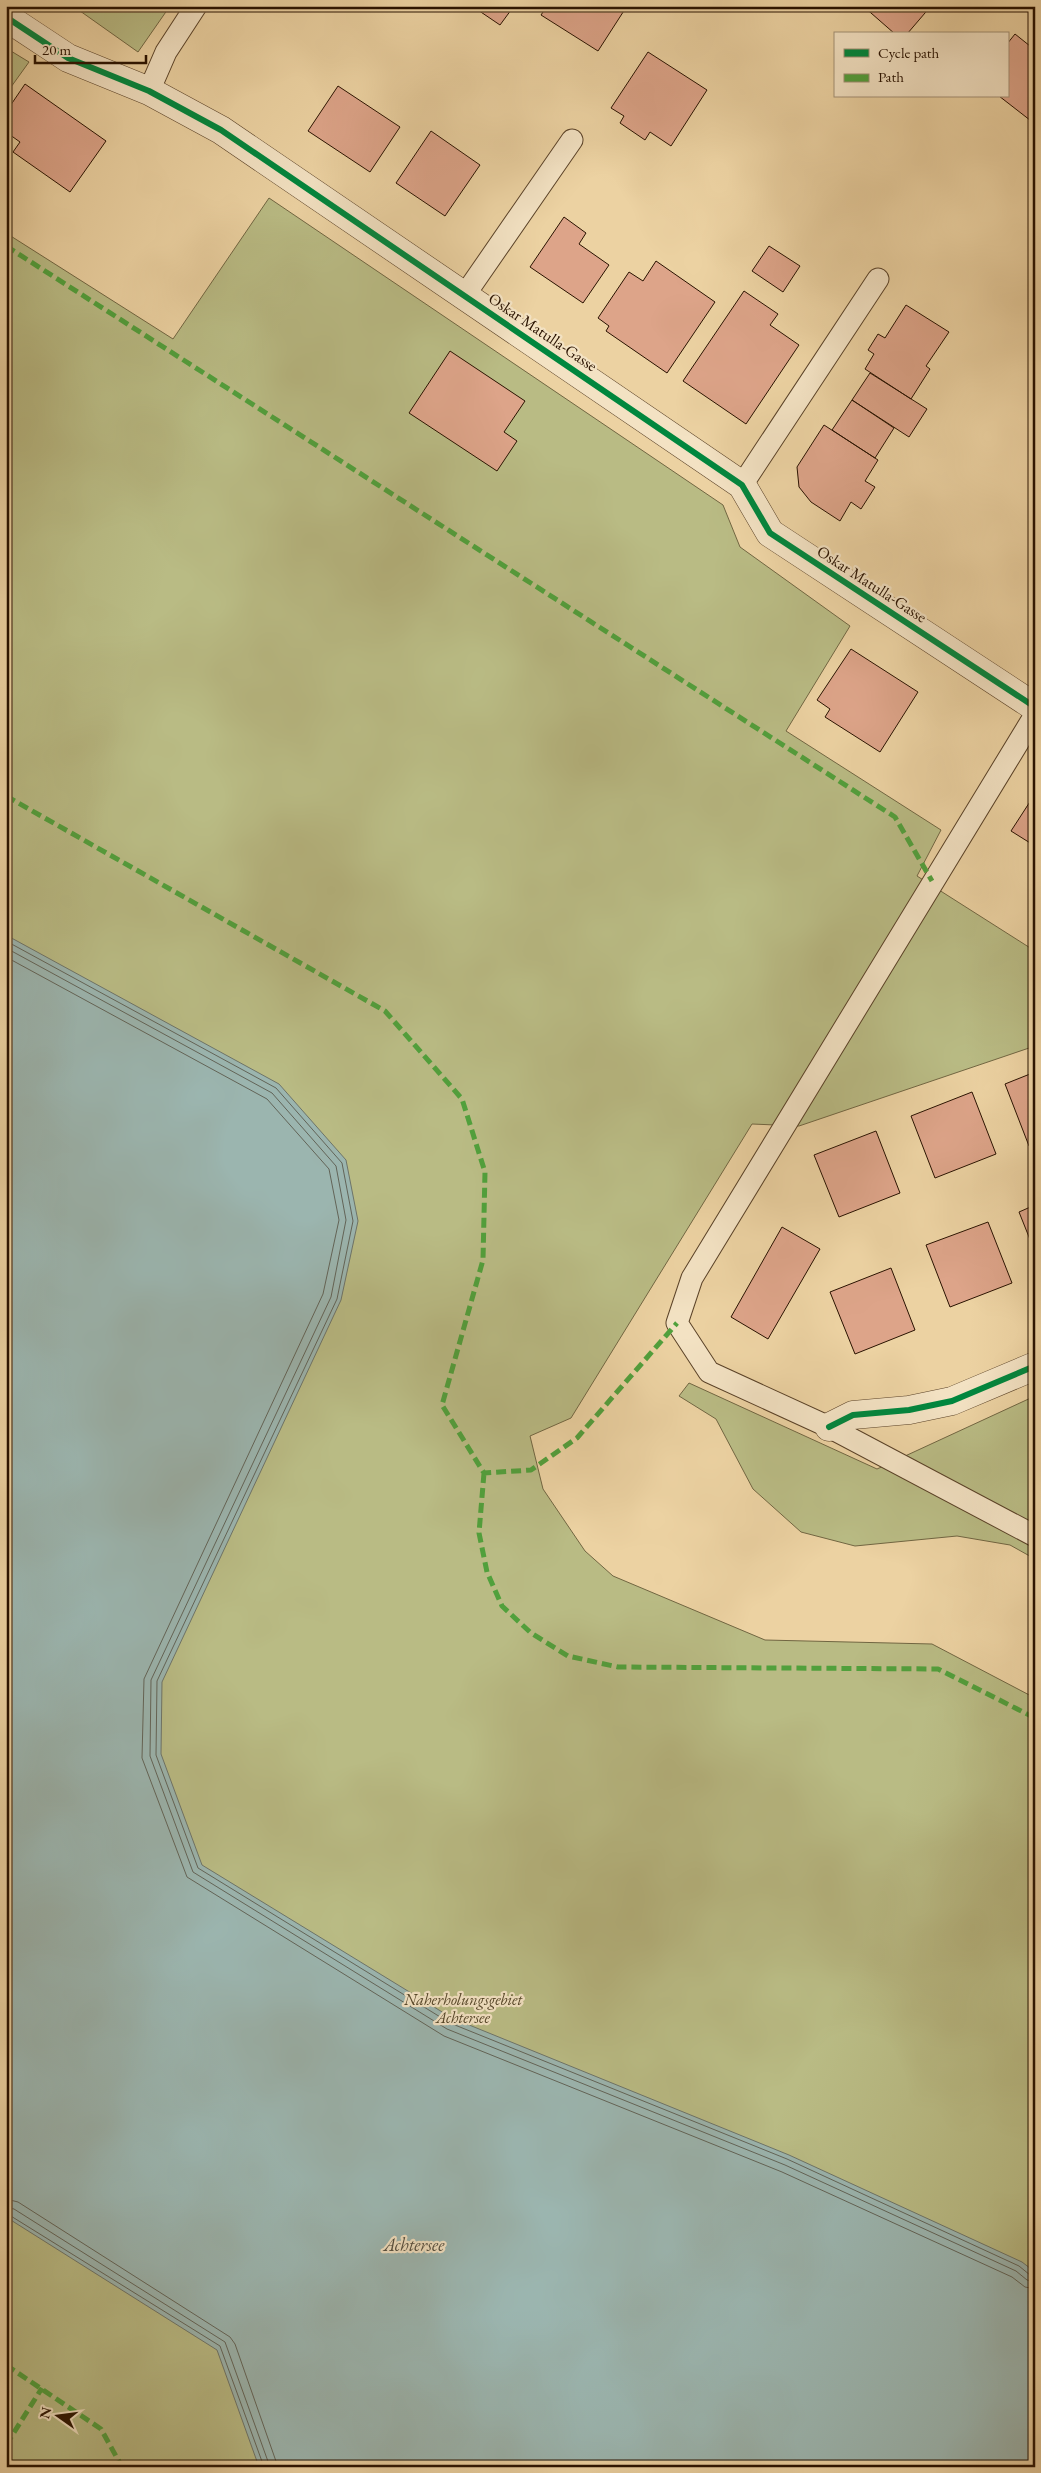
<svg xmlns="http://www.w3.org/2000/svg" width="1041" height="2473" font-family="'EB Garamond',serif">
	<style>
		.green { fill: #b9bb84; stroke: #716642 }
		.water { fill: #9bb5af; stroke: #6d7469 }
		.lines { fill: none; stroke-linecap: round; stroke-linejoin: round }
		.shore { stroke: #626458; stroke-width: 1 }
		.building { fill: #dda489; stroke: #291200 }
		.lane-casing { stroke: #5a4228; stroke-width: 23 }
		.street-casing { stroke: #5a4228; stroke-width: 29 }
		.lane { stroke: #f3e2c3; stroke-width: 21 }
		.street { stroke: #f3e2c3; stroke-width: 28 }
		.quiet { stroke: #51a03c; stroke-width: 5; stroke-dasharray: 10 5; stroke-linecap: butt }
		.cycleway-casing { stroke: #f3e2c3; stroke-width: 9 }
		.cycleway { stroke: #00873e; stroke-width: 6 }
		.labels { text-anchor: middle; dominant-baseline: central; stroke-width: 4.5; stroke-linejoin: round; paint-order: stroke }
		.street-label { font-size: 16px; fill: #291200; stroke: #f3e2c3 }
		.park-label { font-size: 16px; font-style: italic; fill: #544528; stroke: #f3e2c3 }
		.water-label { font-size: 18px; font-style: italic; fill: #514b3d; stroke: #f3e2c3 }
	</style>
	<rect width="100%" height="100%" fill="#ecd2a2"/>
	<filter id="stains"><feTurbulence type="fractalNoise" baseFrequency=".004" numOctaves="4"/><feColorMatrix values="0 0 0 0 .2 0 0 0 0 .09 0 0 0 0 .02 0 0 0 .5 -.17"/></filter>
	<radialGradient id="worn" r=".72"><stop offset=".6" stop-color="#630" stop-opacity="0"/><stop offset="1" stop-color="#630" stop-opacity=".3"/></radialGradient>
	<path class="green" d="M73,6H170L138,52Z
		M6,48L29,62L6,94Z
		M269,198L723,505L740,547L850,626L786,731L941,830L917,876L1035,951V1046L799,1126L752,1124L571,1418L530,1436L543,1489L585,1551L613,1576L765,1640L932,1644L1035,1698V2467H6V233L173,339Z
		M689,1383L877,1469L1035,1396V1559L1010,1545L957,1536L855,1546L801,1532L753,1489L716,1419L679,1396Z"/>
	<path class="water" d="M6,935L279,1084L346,1160L358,1221L341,1300L162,1682L161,1754L202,1865L452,2018L789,2155L1022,2262L1035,2272V2467H259L217,2350L6,2217Z"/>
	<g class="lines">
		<path class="shore" d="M6,941L276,1088L342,1163L353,1221L337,1299L157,1681L156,1755L198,1868L450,2023L787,2159L1019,2266L1030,2275L1035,2276
			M6,948L272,1093L336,1166L346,1220L331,1297L151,1680L150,1756L193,1872L447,2029L785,2165L1016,2271L1027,2280L1035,2282
			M6,957L267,1099L329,1169L339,1220L323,1294L144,1679L142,1758L187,1877L444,2036L782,2172L1012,2277L1025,2287L1035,2289
			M6,2199L18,2202L230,2337L235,2344L278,2467
			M6,2207L14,2209L225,2342L270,2467
			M6,2213L220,2346L264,2467"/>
	</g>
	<path class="building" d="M472,6H514L500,25Z
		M547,6H627L598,51L541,15Z
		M863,6H931L907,34H895Z
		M1015,34L1035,50V124L999,96H1007V44Z
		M648,52L707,90L671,146L650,132L645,140L620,123L624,116L611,108Z
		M25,84L106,141L70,192L13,152L20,142L6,132V112Z
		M338,86L400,127L370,172L308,131Z
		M431,131L480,165L445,216L396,183Z
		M564,217L586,233L579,244L609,265L583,303L530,267Z
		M769,246L800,266L783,292L752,271Z
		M656,261L715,302L667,373L606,331L609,326L598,318L629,272L643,281Z
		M744,291L778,314L770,325L799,345L746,424L683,381Z
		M906,305L949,332L926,366L930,369L911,399L865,369L874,354L868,350L878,334L885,338Z
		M450,351L525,401L504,432L517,441L497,471L409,413Z
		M870,373L927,409L909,437L852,400Z
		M852,400L894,428L875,458L832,430Z
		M824,425L878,460L865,481L875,487L861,509L851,502L840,521L811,502L799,487L797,467Z
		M851,649L918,692L880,752L825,717L830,709L817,700Z
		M1035,794V846L1011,831Z
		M1035,1072V1143L1029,1146L1005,1084Z
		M972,1092L996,1154L935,1178L911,1116Z
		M876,1131L900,1193L839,1217L814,1155Z
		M1035,1205V1252L1019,1212Z
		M988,1222L1012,1283L950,1307L926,1245Z
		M782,1227L820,1249L768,1339L731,1317Z
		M891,1268L915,1330L855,1354L830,1292Z"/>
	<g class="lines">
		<g class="lane-casing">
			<path id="lane" d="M149,91L166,52L196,6
				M464,296L572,140
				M742,485L878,279
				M1035,715L692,1278L677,1323L709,1372L829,1427L1035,1536"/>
		</g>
		<g class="street-casing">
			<path id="street" d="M6,17L68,58L149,91L221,130L742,485L770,533L1035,707
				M829,1427L853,1415L909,1410L952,1401L1035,1366"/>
		</g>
		<use href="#lane" class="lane"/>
		<use href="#street" class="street"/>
		<path class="quiet" d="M6,246L895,817L932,881
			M6,796L385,1011L462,1099L485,1172L483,1260L442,1405L484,1473L531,1470L577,1438L677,1323
			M484,1473L479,1533L487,1572L502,1606L531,1633L568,1656L618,1667L938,1669L1035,1718
			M6,2365L101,2429L122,2467
			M6,2445L42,2388"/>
		<g class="cycleway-casing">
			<path id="cycleway" d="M6,17L68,58L149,91L221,130L742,485L770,533L1035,707
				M829,1427L853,1415L909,1410L952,1401L1035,1366"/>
		</g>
		<use href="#cycleway" class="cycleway"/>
	</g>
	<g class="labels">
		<g class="street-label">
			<text transform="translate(543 332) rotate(34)">Oskar Matulla-Gasse</text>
			<text transform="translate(872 584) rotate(33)">Oskar Matulla-Gasse</text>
		</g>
		<g class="park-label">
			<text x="463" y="1999">Naherholungsgebiet<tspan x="463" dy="18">Achtersee</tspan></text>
		</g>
		<g class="water-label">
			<text x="414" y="2244">Achtersee</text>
		</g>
	</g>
	<rect width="1041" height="2473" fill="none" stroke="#ecd2a2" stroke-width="25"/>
	<rect x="8" y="8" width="1026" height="2458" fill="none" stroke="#291200" stroke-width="2.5"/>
	<rect x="12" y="12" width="1016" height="2448" fill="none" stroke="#291200"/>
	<rect x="834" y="32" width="175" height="65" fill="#f3e2c3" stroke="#a28f75"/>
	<rect x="844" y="49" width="25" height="8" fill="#00873e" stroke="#a28f75"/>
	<text x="878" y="58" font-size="15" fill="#291200">Cycle path</text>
	<rect x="844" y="74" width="25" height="8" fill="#51a03c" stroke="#a28f75"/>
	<text x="878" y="82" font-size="15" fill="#291200">Path</text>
	<g transform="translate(58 2416) rotate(284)" stroke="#f3e2c3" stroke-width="4" paint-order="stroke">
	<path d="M0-4L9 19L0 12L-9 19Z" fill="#291200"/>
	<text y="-8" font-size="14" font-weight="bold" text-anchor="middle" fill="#291200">N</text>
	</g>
	<path d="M35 55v8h111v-8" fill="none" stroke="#291200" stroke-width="2.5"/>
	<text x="42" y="55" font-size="15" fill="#291200" stroke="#f3e2c3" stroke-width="4" paint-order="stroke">20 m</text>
	<rect width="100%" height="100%" filter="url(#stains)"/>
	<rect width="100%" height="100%" fill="url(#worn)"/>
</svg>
